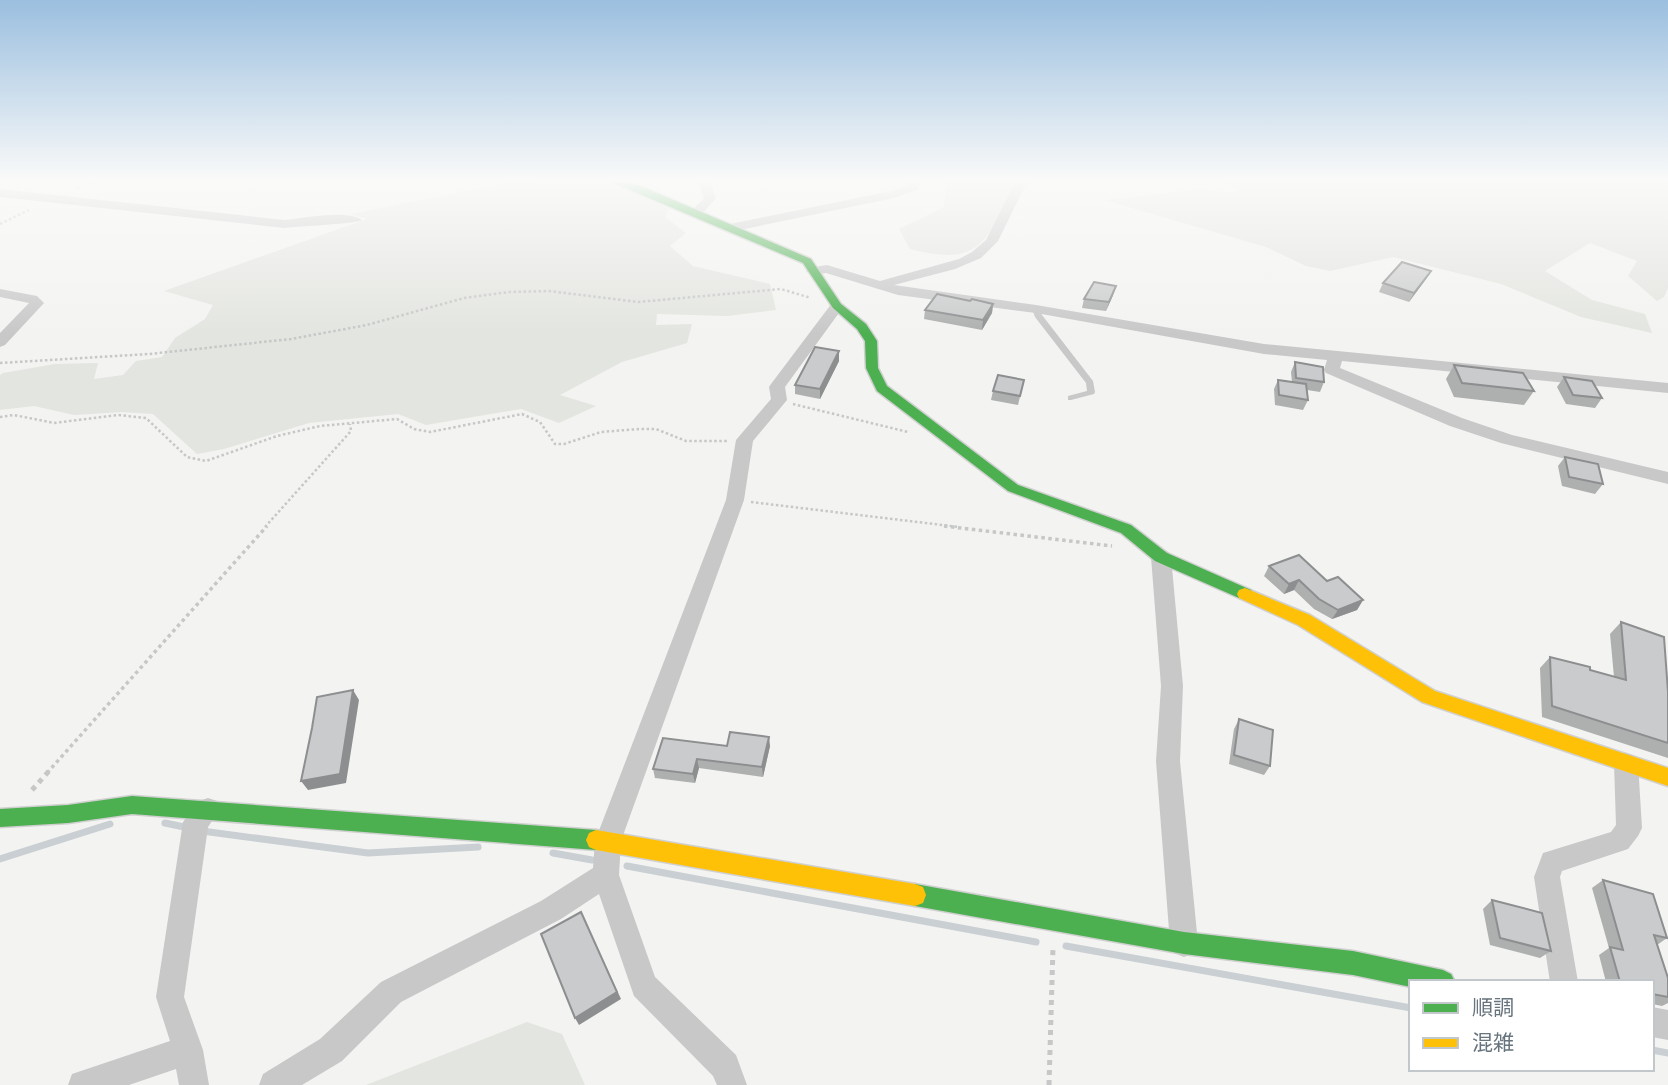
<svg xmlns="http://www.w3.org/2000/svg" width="1668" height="1085" font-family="'Alegreya Sans','Noto Sans JP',sans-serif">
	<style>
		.green { fill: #e3e5e0 }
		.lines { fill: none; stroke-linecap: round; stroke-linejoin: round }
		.stream { stroke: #c9cfd2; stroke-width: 7 }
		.fast-casing { stroke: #d0d0d0; stroke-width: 3 }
		.slow-casing { stroke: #d0d0d0; stroke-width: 3 }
		.path-far2 { stroke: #c6c7c7; stroke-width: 2.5; stroke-dasharray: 2.5 2.5; stroke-linecap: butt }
		.path-far1 { stroke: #c6c7c7; stroke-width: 3.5; stroke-dasharray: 3.5 3.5; stroke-linecap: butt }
		.path { stroke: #c6c7c7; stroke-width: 5; stroke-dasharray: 5 5; stroke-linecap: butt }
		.lane { fill: #c8c8c9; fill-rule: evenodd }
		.street { fill: #c8c8c9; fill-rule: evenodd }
		.fast { fill: #4caf50; fill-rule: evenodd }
		.slow { fill: #ffc107; fill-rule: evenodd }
		.wall { fill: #aeafaf }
		.shaded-wall { fill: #8d8e8f }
		.building { fill: #cacbcc; stroke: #8d8e8f; stroke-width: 2 }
	</style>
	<rect width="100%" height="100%" fill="#f3f3f2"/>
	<path class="green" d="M511,182L612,186L631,191L669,209L665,217L686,233L670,246L693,266L770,284L776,310L727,316L657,314L656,325L692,324L687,343L622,362L560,395L596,406L559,423L521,409L426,425L398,414L309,423L224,449L197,454L153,414L122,412L74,415L34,406L0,410V375L3,373L55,364L98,363L94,379L123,375L136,361L162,357L175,338L205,319L213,305L164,291L367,219L350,214Z
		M946,182H1016C986,240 983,268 910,249L899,229L944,207Z
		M1224,182H1668V288L1664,297L1657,301L1628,276L1637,261L1590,243L1545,271L1592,300L1645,314L1652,333L1581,317L1501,284L1393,257L1330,271L1306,266L1266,247L1104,200L1202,189L1232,193L1241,190L1220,183Z
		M527,1022L562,1034L585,1085H366Z"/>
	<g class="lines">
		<path class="stream" d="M165,823L189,828
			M202,831L368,853L478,847
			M553,853L592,860
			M0,859L110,824
			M627,866L1036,942
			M1066,946L1411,1008
			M1652,1050L1668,1053"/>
		<g class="fast-casing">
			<path id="fast" d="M611,182L636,184L811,259L841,304L866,324L877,341L878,368L887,386L1018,485L1131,525L1167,553L1251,590L1253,594L1251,598H1239L1155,561L1121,533L1008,491L877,391L866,368L865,341L857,329L833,308L803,263Z
				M132,796L596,830L603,833L606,840L603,847L596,850L132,814L68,823L0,827V809L68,805Z
				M915,884L1184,932L1353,951L1443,970L1451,974L1455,982H1411V987L1353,975L1184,954L915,906L907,903L904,895L907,887Z"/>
		</g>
		<g class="slow-casing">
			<path id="slow" d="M1245,588L1310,615L1435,691L1668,768V786L1422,702L1298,625L1239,598L1237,594L1239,590Z
				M596,830L915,884L923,887L926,895L923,903L915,906L596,850L589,847L586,840L589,833Z"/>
		</g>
		<path class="path-far2" d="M77,188L92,182
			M0,224L29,210
			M0,363L149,354L291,339L367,325L464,298L509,292L549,291L638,302L781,289L811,298
			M793,404L908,432
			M0,417L14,415L54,423L118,415L146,418L187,457L206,461L277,436L320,426L397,419L414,429L430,432L522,414L540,422L555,444H564L601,432L639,429H656L686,441H729
			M751,502L959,527
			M265,527L351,431L350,424"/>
		<path class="path-far1" d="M944,526L1112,546
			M47,773L267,526"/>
		<path class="path" d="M32,790L49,771
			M1049,1085L1053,947"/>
		<path class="lane" d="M1033,307H1039L1042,315L1093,381L1095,392L1094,394L1071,400H1068V396L1087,391L1086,383L1035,317L1032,309Z"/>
		<path class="street" d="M698,182H710L716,198L700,216L696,217L690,213L704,198Z
			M909,182H921L917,190L894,198L730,232L724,228L730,224L891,191L908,186Z
			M1015,182H1027L998,241L981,258L955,269L894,285L1036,305L1264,344L1668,383V393L1342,361L1340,368L1462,418L1512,435L1668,472V484L1501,443L1450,426L1326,373L1324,370L1327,360L1264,354L1036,313L898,295L826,273L813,275L806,271L808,268L827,265L880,281L959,259L972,252L986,240Z
			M0,189L285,220C303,218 348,209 362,220C357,224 298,226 285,228L0,197Z
			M0,289L37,296L44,303L5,345L0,347V333L29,303L0,297Z
			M837,302L844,306L785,387L787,400L753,441L744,500L621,841L619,875L655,977L736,1055L747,1085H717L713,1076L634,996L599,894L561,919L401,1002L342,1061L302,1085H259L263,1074L320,1039L381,982L541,901L593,868L595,841L726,500L736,440L771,399L769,387L771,384L832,303Z
			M1161,550L1168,552L1171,557L1183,686L1180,761L1198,943L1194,953L1184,957L1174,953L1170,943L1156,761L1161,686L1151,557L1154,552Z
			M1626,753L1634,756L1638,763L1642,828L1638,836L1628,849L1562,871L1560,877L1578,982H1550L1534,877L1543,853L1611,832L1616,825L1614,763L1618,756Z
			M208,798L217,801L220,809L208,827L184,997L203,1050L209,1085H179L176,1069L129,1085H68L72,1074L170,1041L156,997L183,822L199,801Z
			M1652,1007L1668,1010V1040L1652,1037Z"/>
		<use href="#fast" class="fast"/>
		<use href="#slow" class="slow"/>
	</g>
	<path class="wall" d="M1431,271L1426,279L1409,302L1379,292L1383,283Z
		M1113,295L1106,311L1082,308L1084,299Z
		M970,301L993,304L992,313L982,330L924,319L925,310Z
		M839,351V361L820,399L795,394V385Z
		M1295,362L1324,382L1320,392L1307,390L1308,400L1303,410L1275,405L1274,389L1278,380L1292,382L1291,372Z
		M1454,365L1534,391L1524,405L1454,397L1446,379Z
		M1564,377L1602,398L1595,408L1566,404L1557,387Z
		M1024,380L1018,405L991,400L993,391Z
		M1565,457L1603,484L1595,494L1562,486L1558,466Z
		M1269,566L1327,581L1363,600L1357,610L1332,619L1314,609L1294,590L1284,594L1264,576Z
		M1621,622L1668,692V758L1542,717L1540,668L1550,657L1614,677L1610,634Z
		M1239,719L1270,766L1264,775L1229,764L1234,729Z
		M727,746H770L763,777L699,768L695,783L655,778L653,769Z
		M1603,880L1667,938L1657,945L1668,978V1003L1662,1006L1652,1004V982H1606L1599,955L1609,948L1592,888Z
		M1492,900L1551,951L1540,958L1490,945L1483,909Z"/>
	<path class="shaded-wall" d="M1431,271L1426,279L1409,302L1414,293Z
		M1116,286L1113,295L1106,311L1109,302Z
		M993,304L992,313L982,330L983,320Z
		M839,351V361L820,399V389Z
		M1299,580L1294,590L1284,594L1289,584Z
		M1363,600L1357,610L1332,619L1338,610Z
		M353,690L359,700L346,783L308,790L301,781Z
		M769,737L770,746L763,777L762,767Z
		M697,759L699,768L695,783L693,774Z
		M581,912L621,999L579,1025L575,1018Z"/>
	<path class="building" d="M1402,262L1431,271L1414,293L1383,283Z
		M1094,282L1116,286L1109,302L1084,299Z
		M937,294L970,301L972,299L993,304L983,320L925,310Z
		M815,347L839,351L820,389L795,385Z
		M1295,362L1323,367L1324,382L1296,378Z
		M1454,365L1523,373L1534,391L1462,383Z
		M998,375L1024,380L1020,396L993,391Z
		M1564,377L1592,381L1602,398L1573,395Z
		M1278,380L1306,384L1308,400L1279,395Z
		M1565,457L1598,464L1603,484L1569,477Z
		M1299,555L1327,581L1338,577L1363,600L1338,610L1319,599L1299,580L1289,584L1269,566Z
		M1621,622L1664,637L1668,692V743L1552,706L1550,657L1590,667V670L1626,680Z
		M353,690L340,774L301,781L312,728L317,697Z
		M1239,719L1273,730L1270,766L1234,755Z
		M730,732L769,737L762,767L697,759L693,774L653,769L663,738L727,746Z
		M1603,880L1653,894L1667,938L1654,935L1668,978V997L1652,994V982H1620L1610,947L1623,950Z
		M1492,900L1542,913L1551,951L1500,938Z
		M581,912L617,992L575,1018L541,934Z"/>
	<linearGradient id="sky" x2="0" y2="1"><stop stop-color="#9bbfdf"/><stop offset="0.54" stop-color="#fafaf9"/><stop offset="1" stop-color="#fafaf9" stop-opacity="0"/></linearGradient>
	<rect width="1668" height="334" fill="url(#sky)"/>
	<rect x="1409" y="980" width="245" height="91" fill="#ffffff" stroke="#c2c7cb" stroke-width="2"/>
	<rect x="1423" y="1003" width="35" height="10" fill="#4caf50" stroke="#c2c7cb" stroke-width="2"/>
	<text x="1472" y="1015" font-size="21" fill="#67747e">順調</text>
	<rect x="1423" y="1038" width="35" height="10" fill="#ffc107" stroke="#c2c7cb" stroke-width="2"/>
	<text x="1472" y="1050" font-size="21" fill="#67747e">混雑</text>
</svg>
